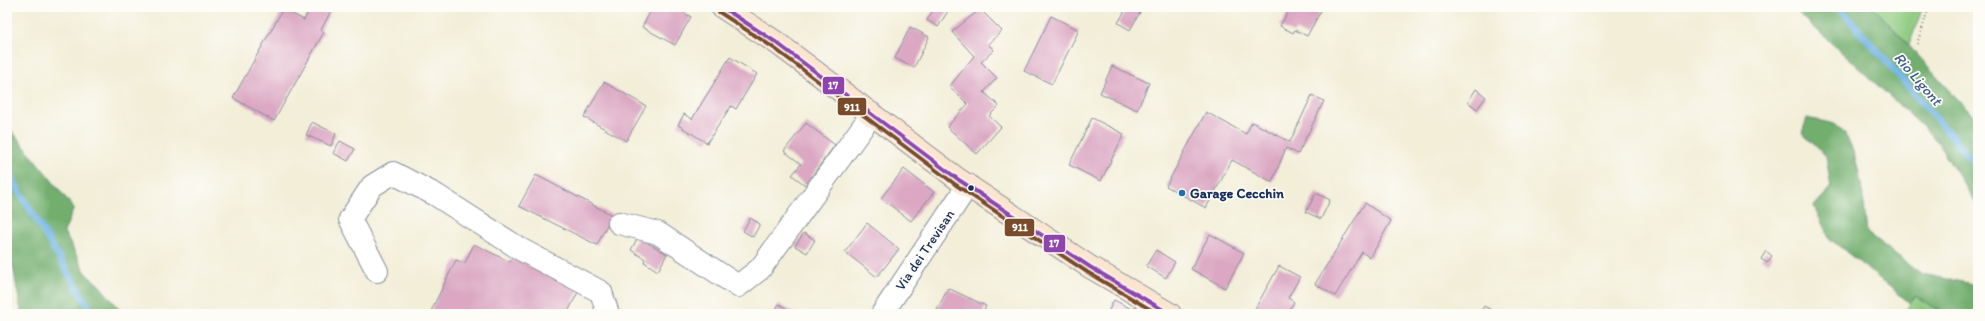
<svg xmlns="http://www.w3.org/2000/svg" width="1985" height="321" font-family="Itim,sans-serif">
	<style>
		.green { fill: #8dca7f; stroke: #547c6e }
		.forest { fill: #72ae6e; stroke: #466e66 }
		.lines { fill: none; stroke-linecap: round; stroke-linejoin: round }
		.stream { stroke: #6eb3e4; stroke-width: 7 }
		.building { fill: #dba7c3 }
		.minor-casing { stroke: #868e9b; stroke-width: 24 }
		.secondary-casing { stroke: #868e9b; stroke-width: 24 }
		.path { stroke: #868e9b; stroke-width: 2.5; stroke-dasharray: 1 3; stroke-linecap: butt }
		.minor { stroke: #fff; stroke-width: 22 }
		.secondary { stroke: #fbe5cf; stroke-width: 22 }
		.bus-1-casing { stroke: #fdfcf7; stroke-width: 7 }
		.bus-2-casing { stroke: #fdfcf7; stroke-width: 7 }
		.bus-1 { stroke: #8e44ad; stroke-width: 4 }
		.bus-2 { stroke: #7a4b2a; stroke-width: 4 }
		.bus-dot { fill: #1b2f5e; stroke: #fdfcf7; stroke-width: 1.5 }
		.poi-dot { fill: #1f6fb2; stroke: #fdfcf7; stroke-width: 1.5 }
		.labels { text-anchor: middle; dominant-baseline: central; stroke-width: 3.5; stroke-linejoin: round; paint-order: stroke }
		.poi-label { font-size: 14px; font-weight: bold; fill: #1b2f5e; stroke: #fdfcf7; text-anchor: start }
		.street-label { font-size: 14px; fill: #1b2f5e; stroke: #fdfcf7 }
		.water-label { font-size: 15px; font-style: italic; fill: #385d8d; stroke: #fdfcf7 }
		.line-badge { stroke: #fdfcf7; stroke-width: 1.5 }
		.badge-label { font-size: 11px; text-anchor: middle; font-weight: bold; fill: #fff }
	</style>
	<rect width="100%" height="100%" fill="#fdfcf7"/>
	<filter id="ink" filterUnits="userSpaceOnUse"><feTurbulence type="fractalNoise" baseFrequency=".025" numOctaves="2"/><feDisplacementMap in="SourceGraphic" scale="8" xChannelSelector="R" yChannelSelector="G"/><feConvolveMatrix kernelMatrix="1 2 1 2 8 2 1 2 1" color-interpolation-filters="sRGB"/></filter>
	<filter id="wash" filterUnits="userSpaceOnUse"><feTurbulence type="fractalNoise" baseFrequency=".012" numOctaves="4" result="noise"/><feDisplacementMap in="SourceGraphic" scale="16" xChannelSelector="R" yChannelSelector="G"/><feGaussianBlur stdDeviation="0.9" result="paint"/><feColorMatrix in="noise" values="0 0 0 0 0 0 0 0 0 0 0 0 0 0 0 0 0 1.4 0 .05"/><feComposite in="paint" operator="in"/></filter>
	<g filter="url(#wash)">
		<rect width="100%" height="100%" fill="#f2eed8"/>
		<path class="green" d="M1873,7H1923L1909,45Z
			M1914,296L1946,314H1904Z"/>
		<path class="forest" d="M1792,7H1873C1909,45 1943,83 1978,121V206L1933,136Z
			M1807,118C1814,120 1832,122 1837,126C1860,143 1864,206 1867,233L1922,274L1978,285V314H1946L1915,296L1910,303L1829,238L1814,206L1831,188L1826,156L1802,133Z
			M7,125L74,208L64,232L87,275L98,284L124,314H24L21,311L11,256L7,250Z"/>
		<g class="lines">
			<path class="stream" d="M1839,7L1978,167
				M7,171L93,314"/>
		</g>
		<g id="blocks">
			<path class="building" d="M311,7H333L321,30L324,32L274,121L233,98L283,9L304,20Z
				M653,7H673L691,17L675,45L642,27Z
				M935,7H942L948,11L938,27L927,20Z
				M1127,7H1143L1130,30L1118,23Z
				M1291,7H1319L1322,9L1307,36L1295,30L1293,33L1280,26Z
				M980,9L1002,31L988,44L994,50L981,62L997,78L984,92L999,106L989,116L1001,127L977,154L947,127L968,104L949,87L974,56L952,32Z
				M1051,16L1079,30L1052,84L1024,71Z
				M910,27L929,37L914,68L895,58Z
				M730,57L757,74L736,109L731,106L707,143L678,125L684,114L692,119Z
				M1112,66L1149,83L1137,110L1100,93Z
				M604,82L646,106L626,141L584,117Z
				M1476,89L1486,97L1477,109L1468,102Z
				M1312,95L1324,101L1298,154L1286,148L1272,182L1232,160L1206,208L1166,186L1206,112L1246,134L1252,122L1290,142Z
				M1092,118L1124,134L1101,181L1069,165Z
				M312,122L336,134L331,146L306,135Z
				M806,123L835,145L805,185L792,175L801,164L784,151Z
				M340,141L355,149L348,161L333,153Z
				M904,169L934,192L911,221L881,198Z
				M536,175L612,215L597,245L519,206Z
				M1316,193L1330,200L1321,219L1306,212Z
				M1365,203L1391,221L1370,258L1362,252L1335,296L1315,284Z
				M750,218L760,224L753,237L743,231Z
				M867,223L899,249L877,277L845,252Z
				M804,233L815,240L807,253L795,246Z
				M1210,234L1244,253L1225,288L1191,269Z
				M638,237L667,254L658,271L644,262L645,259L631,250Z
				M474,244L510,262L513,257L579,290L567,314H436L431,311L456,260L465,263Z
				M1156,250L1175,262L1166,278L1146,266Z
				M1766,251L1772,256L1767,263L1761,259Z
				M1279,266L1300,277L1288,298L1294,302L1287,314H1252Z
				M948,288L986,306L982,314H935Z
				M1114,300L1141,314H1107Z
				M779,304L796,314H773Z
				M1484,306L1499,314H1479Z"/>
		</g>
	</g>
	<g filter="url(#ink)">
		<use href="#blocks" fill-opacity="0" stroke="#868e9b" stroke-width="1"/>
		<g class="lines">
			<g class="minor-casing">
				<path id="minor" d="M619,223L658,233L738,286L760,269L872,114
					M377,271L350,219L372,186L393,173L436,195L520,249L601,292L608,314
					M882,314L968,185"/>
			</g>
			<g class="secondary-casing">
				<path id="secondary" d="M722,7L777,43L959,180L1090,267L1170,314"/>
			</g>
			<path class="path" d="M1917,44L1929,7"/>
			<use href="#minor" class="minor"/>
			<use href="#secondary" class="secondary"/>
			<g class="bus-1-casing">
				<path id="bus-1" d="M722,7L777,43L959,180L1090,267L1170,314"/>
			</g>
			<g class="bus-2-casing">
				<path id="bus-2" d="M719,12L774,48L956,185L1087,272L1158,314"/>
			</g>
			<use href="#bus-1" class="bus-1"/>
			<use href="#bus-2" class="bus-2"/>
		</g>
	</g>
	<circle class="bus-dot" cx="971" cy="188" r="3.5"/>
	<circle class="poi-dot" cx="1182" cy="193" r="4"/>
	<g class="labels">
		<g class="poi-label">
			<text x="1190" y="193">Garage Cecchin</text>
		</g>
		<g class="street-label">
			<text transform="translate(925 250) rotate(-56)">Via dei Trevisan</text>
		</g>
		<g class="water-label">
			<text transform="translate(1918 79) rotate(49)">Rio Ligont</text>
		</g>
	</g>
	<g class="line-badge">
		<rect x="822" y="76" width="23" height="19" rx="4" fill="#8e44ad"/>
		<rect x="837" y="97" width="30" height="19" rx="4" fill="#7a4b2a"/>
		<rect x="1004" y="218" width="31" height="19" rx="4" fill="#7a4b2a"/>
		<rect x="1043" y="234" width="23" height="19" rx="4" fill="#8e44ad"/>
	</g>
	<g class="badge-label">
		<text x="833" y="89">17</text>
		<text x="852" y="111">911</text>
		<text x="1020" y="231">911</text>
		<text x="1054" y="247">17</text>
	</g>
	<rect width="1985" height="321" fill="none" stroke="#fdfcf7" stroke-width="24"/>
</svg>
